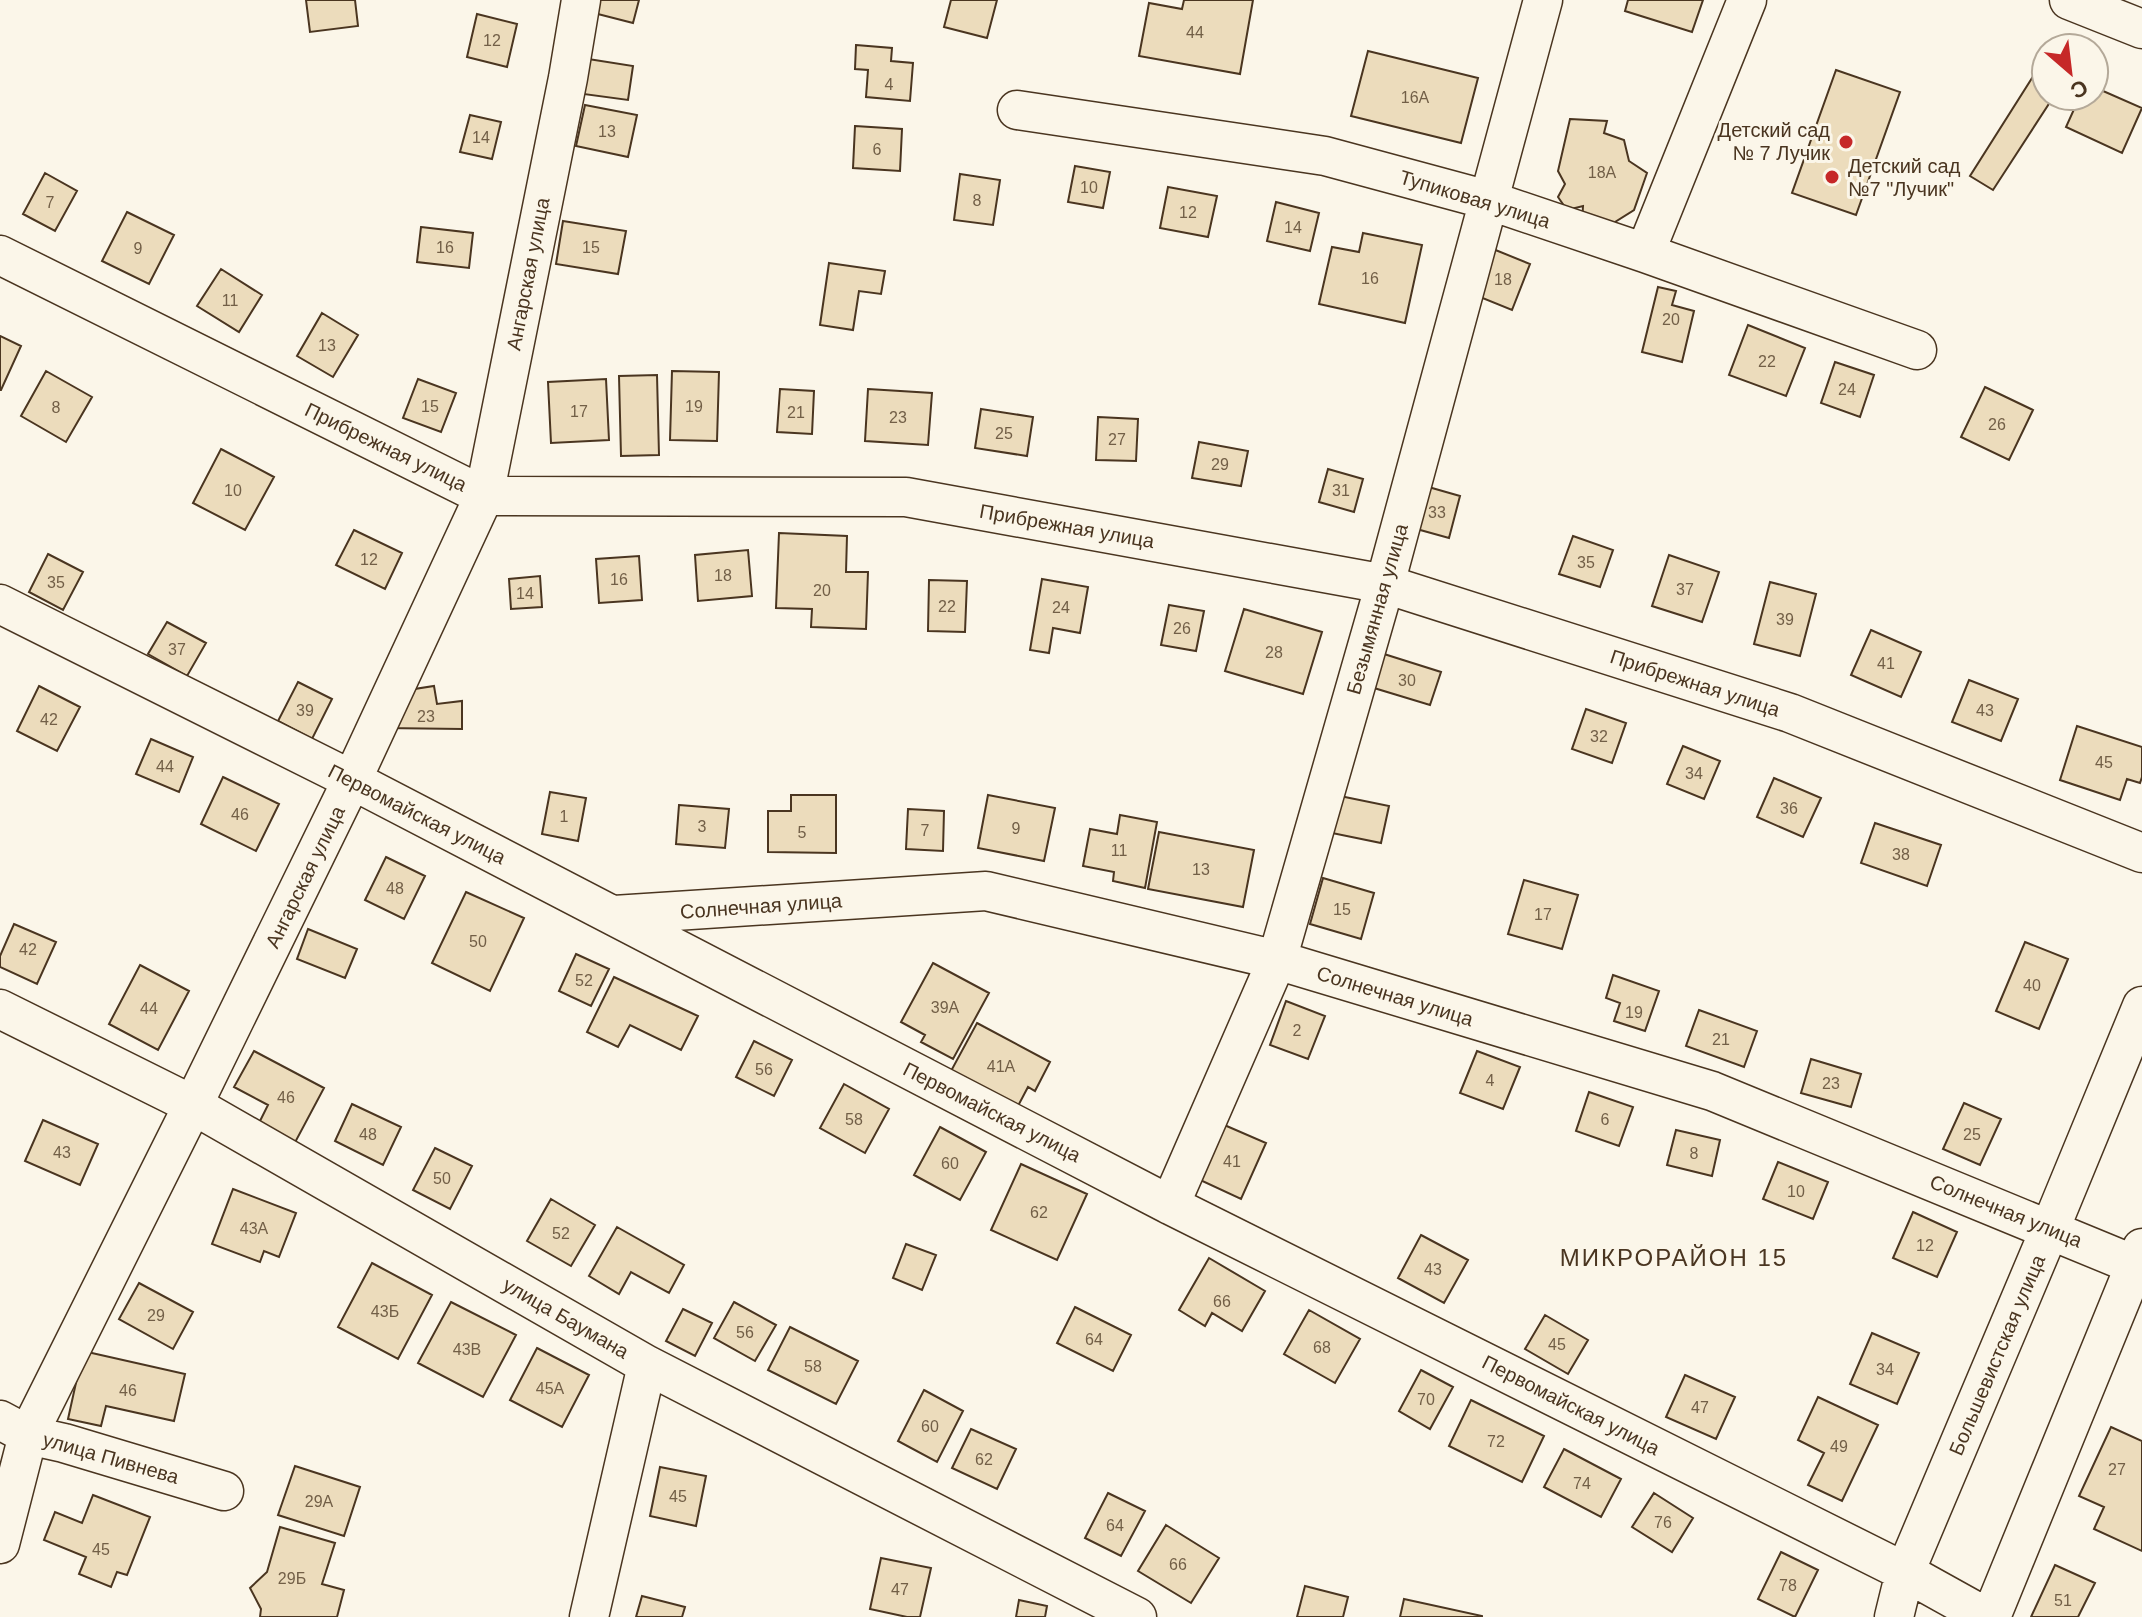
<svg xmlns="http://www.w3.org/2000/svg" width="2142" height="1617" font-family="Arial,sans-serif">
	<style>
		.building { fill: #ecdcbc; stroke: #4a3520; stroke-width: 2 }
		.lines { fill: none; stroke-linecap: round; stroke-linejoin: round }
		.minor-casing { stroke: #4a3520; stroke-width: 41 }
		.minor { stroke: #fbf6e9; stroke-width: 38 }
		.poi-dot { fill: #c62828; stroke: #fbf6e9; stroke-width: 3 }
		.labels { text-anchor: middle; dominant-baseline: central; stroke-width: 6; stroke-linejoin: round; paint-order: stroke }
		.number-label { font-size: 16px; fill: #725f47 }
		.poi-label { font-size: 20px; fill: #4a3520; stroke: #fbf6e9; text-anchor: end }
		.street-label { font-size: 20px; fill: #4a3520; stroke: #fbf6e9 }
		.quarter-label { font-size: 24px; letter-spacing: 2px; fill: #4a3520; stroke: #fbf6e9 }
	</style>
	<rect width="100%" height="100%" fill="#fbf6e9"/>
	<path class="building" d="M306,0H355L358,26L310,32Z
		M593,0H639L633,23L590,12Z
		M951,0H997L987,38L944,27Z
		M1184,0H1253L1240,74L1139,56L1149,3L1182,9Z
		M1628,0H1703L1692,32L1625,11Z
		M477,14L517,24L507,67L467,57Z
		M856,45L892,48L891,61L913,63L910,101L866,97L868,70L855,69Z
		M1368,51L1478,78L1461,143L1351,116Z
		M2046,56V96H2054L1993,190L1970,176Z
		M582,58L633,66L628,100L576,93Z
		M1836,70L1900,92L1856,215L1792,193Z
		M2094,87L2142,108L2122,153L2066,127L2080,96H2094Z
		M585,105L637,115L628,157L576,146Z
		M470,115L501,122L492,159L460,152Z
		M1570,119L1607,121L1604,133L1624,140L1629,161L1647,173L1634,210L1607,227L1582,223L1583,206L1567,210L1558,197L1565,184L1558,171Z
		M855,126L902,129L900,171L853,168Z
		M1075,166L1110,172L1103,208L1068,202Z
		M45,173L77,191L55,231L23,214Z
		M960,174L1000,180L993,225L954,220Z
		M1168,187L1217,196L1208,237L1160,228Z
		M1276,202L1319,213L1310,251L1267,241Z
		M127,212L174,235L149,284L102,261Z
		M563,221L626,231L618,274L556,264Z
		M421,227L473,233L469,268L417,262Z
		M1363,233L1422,245L1405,323L1319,304L1332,247L1359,252Z
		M1493,249L1530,264L1512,310L1475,295Z
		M829,263L885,271L881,294L859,291L853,330L820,325Z
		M221,269L262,295L239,332L197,306Z
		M1658,287L1676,291L1672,305L1694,311L1682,362L1642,352Z
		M322,313L358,335L333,377L297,356Z
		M1748,325L1805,348L1786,396L1729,375Z
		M0,336L21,346L1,390H0Z
		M1835,362L1874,375L1860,417L1821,403Z
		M46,371L92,397L66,442L21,416Z
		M672,371L719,372L717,441L670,440Z
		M657,375L659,455L621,456L619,376Z
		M418,379L456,393L441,432L403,418Z
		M606,379L609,440L551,443L548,382Z
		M1985,387L2033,410L2009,460L1961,437Z
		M780,389L814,391L812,434L777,432Z
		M868,389L932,393L928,445L865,441Z
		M981,409L1033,417L1027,456L975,448Z
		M1098,417L1138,419L1136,461L1096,460Z
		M1199,442L1248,451L1241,486L1192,478Z
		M221,449L274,477L245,530L193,503Z
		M1328,469L1363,479L1354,512L1319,502Z
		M1425,486L1460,496L1449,538L1413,528Z
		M354,530L402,553L385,589L336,565Z
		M779,533L847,536L846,572H868L866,629L811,627L812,609L776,608Z
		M1573,536L1613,550L1600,587L1559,574Z
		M748,550L752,596L698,601L695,555Z
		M48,554L83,572L63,610L29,592Z
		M1669,555L1719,572L1702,622L1652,606Z
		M639,556L642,600L599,603L596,559Z
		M540,576L542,607L511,609L509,579Z
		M1042,579L1088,587L1080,633L1053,628L1049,653L1030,650Z
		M929,580L967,581L965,632L928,631Z
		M1770,582L1816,594L1800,656L1754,644Z
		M1169,605L1204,611L1196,651L1161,645Z
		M1244,609L1322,632L1303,694L1225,671Z
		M167,622L206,643L187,676L148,654Z
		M1871,630L1921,652L1901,697L1851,675Z
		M1384,654L1441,672L1430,705L1374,688Z
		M1969,680L2018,699L2001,741L1952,722Z
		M298,682L332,699L312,739L278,721Z
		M39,686L80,707L57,751L17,731Z
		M434,686L437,704L462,701V729L384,728L402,691Z
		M1586,709L1626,723L1612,763L1572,749Z
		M2077,726L2142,747V777L2140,783L2127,779L2120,800L2060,780Z
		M151,739L193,757L179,792L136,774Z
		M1683,746L1720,761L1704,799L1667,784Z
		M223,777L279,804L256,851L201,824Z
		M1774,778L1821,798L1803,837L1757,817Z
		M550,792L586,798L578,841L542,834Z
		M791,795H836V853L768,852V811H791Z
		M988,795L1055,808L1044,861L978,848Z
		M1340,796L1389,806L1381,843L1332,833Z
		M679,805L729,809L725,848L676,844Z
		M908,809L944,811L943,851L906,849Z
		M1120,815L1157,822L1145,888L1113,881L1114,872L1083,866L1090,829L1117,834Z
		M1875,823L1941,845L1927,886L1861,863Z
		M1159,832L1254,850L1243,907L1148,889Z
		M386,857L425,876L404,919L365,900Z
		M1323,878L1374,893L1361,939L1310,924Z
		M1524,880L1578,895L1562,949L1508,934Z
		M466,892L524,918L490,991L432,963Z
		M14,924L56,942L37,984L0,967V956Z
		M308,929L357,949L345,978L297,959Z
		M2025,942L2068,959L2039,1029L1996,1011Z
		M576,954L609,969L591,1006L559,991Z
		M933,963L989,993L953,1059L921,1042L925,1035L901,1022Z
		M140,965L189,991L158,1050L109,1024Z
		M1613,975L1659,991L1645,1031L1614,1021L1620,1003L1606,998Z
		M614,977L698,1016L681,1050L630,1025L618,1047L587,1032Z
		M1286,1001L1325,1016L1308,1059L1270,1045Z
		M1699,1010L1757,1031L1744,1067L1686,1046Z
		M977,1023L1050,1062L1035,1091L1028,1087L1018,1106L951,1071Z
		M754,1041L792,1060L774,1096L736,1077Z
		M254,1051L324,1088L291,1150L255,1131L268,1105L234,1087Z
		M1477,1051L1520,1067L1503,1109L1460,1093Z
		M1811,1059L1861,1074L1851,1107L1801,1093Z
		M844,1084L889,1109L865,1153L820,1128Z
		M1589,1092L1633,1107L1619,1146L1576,1131Z
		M1964,1103L2001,1119L1980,1165L1943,1149Z
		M352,1104L401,1127L383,1165L335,1141Z
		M43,1120L98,1144L80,1185L25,1161Z
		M1222,1124L1266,1143L1241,1199L1198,1179Z
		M940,1127L986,1152L960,1200L914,1175Z
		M1676,1130L1720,1140L1712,1176L1667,1165Z
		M435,1148L472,1166L450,1209L413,1190Z
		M1778,1162L1828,1182L1813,1219L1763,1199Z
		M1021,1164L1087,1194L1057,1260L991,1230Z
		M233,1189L296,1213L279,1257L264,1251L260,1262L212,1244Z
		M551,1199L595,1225L571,1266L527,1241Z
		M1913,1212L1957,1232L1937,1277L1893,1258Z
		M617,1227L684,1265L669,1293L631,1272L619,1294L589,1276Z
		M1421,1235L1468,1260L1444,1303L1398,1278Z
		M906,1244L936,1255L922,1290L893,1278Z
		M1209,1258L1265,1291L1242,1331L1212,1313L1205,1326L1179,1310Z
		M372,1263L432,1295L398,1359L338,1327Z
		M139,1283L193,1312L173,1349L119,1319Z
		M451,1302L516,1335L483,1397L418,1363Z
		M734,1302L776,1325L755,1361L714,1338Z
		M1075,1307L1131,1335L1113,1371L1057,1343Z
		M683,1309L712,1323L695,1356L666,1341Z
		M1309,1310L1360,1339L1335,1383L1284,1354Z
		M1545,1315L1588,1340L1568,1374L1525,1349Z
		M790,1327L858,1361L836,1404L768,1370Z
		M1872,1333L1919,1353L1897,1404L1850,1384Z
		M537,1348L589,1375L562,1427L510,1400Z
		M83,1351L185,1374L174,1421L106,1406L101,1426L68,1419Z
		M1421,1370L1453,1387L1430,1429L1399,1411Z
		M1685,1375L1735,1397L1716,1439L1666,1417Z
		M924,1390L963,1411L937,1462L898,1441Z
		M1818,1397L1878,1425L1842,1501L1808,1485L1824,1453L1798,1440Z
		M1471,1400L1544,1436L1522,1482L1449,1446Z
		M2111,1427L2142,1441V1551L2094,1529L2104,1507L2079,1496Z
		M971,1429L1016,1449L997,1489L952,1468Z
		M1564,1449L1621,1479L1601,1517L1544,1487Z
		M295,1466L360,1487L344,1536L278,1515Z
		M660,1467L706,1476L696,1526L650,1516Z
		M1108,1493L1145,1511L1121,1556L1085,1538Z
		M1654,1493L1693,1518L1672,1552L1632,1527Z
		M93,1495L150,1517L127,1575L117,1572L111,1587L79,1574L86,1557L44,1540L55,1512L82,1523Z
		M1166,1525L1219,1558L1191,1603L1138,1571Z
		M280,1527L335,1543L322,1584L344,1590L337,1617H260L261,1609L250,1588L267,1572Z
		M1781,1552L1818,1570L1795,1617L1758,1599Z
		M881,1558L931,1568L920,1617H907L870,1609Z
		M2055,1565L2095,1583L2078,1617H2031Z
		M1305,1586L1348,1597L1343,1617H1297Z
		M642,1596L685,1607L682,1617H636Z
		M1404,1599L1482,1616V1617H1400Z
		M1019,1600L1047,1606L1045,1617H1016Z"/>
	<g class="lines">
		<g class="minor-casing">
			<path id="minor" d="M2069,0L2142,29
				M1017,110L1325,156L1488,200L1645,253L1917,350
				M1645,253L1747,0
				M0,255L484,496L906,497L1385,584L1790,713L2142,853
				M0,604L352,780L1170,1205L1905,1572L1986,1617
				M614,915L986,891L1277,960L1712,1091L2142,1268
				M0,1009L193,1105L647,1365L1137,1617
				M1170,1205L1277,960L1385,584L1543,0
				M0,1420L28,1435L64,1443L224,1491
				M0,1544L28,1435L193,1105L352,780L484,496L568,78L581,0
				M589,1617L647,1365
				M1894,1617L1905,1572L2050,1229L2142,1006
				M1991,1617L2142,1248"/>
		</g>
		<use href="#minor" class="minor"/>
	</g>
	<g class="poi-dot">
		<circle cx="1846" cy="142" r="8"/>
		<circle cx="1832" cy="177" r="8"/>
	</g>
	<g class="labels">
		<g class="number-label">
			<text x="1195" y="32">44</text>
			<text x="492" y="40">12</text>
			<text x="889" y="84">4</text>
			<text x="1415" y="97">16А</text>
			<text x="607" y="131">13</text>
			<text x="481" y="137">14</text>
			<text x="877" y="149">6</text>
			<text x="1602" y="172">18А</text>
			<text x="1089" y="187">10</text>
			<text x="977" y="200">8</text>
			<text x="50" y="202">7</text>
			<text x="1188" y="212">12</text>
			<text x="1293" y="227">14</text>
			<text x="445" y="247">16</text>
			<text x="591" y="247">15</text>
			<text x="138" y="248">9</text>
			<text x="1370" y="278">16</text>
			<text x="1503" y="279">18</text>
			<text x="230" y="300">11</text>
			<text x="1671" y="319">20</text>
			<text x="327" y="345">13</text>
			<text x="1767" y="361">22</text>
			<text x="1847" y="389">24</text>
			<text x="430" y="406">15</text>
			<text x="694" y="406">19</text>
			<text x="56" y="407">8</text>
			<text x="579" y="411">17</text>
			<text x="796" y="412">21</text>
			<text x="898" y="417">23</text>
			<text x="1997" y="424">26</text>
			<text x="1004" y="433">25</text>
			<text x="1117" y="439">27</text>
			<text x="1220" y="464">29</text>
			<text x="233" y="490">10</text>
			<text x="1341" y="490">31</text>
			<text x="1437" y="512">33</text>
			<text x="369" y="559">12</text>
			<text x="1586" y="562">35</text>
			<text x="723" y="575">18</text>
			<text x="619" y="579">16</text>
			<text x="56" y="582">35</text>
			<text x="1685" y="589">37</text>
			<text x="822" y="590">20</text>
			<text x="525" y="593">14</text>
			<text x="947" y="606">22</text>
			<text x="1061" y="607">24</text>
			<text x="1785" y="619">39</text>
			<text x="1182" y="628">26</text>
			<text x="177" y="649">37</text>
			<text x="1274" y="652">28</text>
			<text x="1886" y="663">41</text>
			<text x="1407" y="680">30</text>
			<text x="305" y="710">39</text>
			<text x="1985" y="710">43</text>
			<text x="426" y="716">23</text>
			<text x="49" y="719">42</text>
			<text x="1599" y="736">32</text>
			<text x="2104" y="762">45</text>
			<text x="165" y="766">44</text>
			<text x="1694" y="773">34</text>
			<text x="1789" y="808">36</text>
			<text x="240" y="814">46</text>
			<text x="564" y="816">1</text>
			<text x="702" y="826">3</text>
			<text x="1016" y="828">9</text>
			<text x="925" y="830">7</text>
			<text x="802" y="832">5</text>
			<text x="1119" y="850">11</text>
			<text x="1901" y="854">38</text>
			<text x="1201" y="869">13</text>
			<text x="395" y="888">48</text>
			<text x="1342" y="909">15</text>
			<text x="1543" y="914">17</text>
			<text x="478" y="941">50</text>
			<text x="28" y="949">42</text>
			<text x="584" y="980">52</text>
			<text x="2032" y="985">40</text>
			<text x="945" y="1007">39А</text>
			<text x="149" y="1008">44</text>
			<text x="1634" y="1012">19</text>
			<text x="1297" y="1030">2</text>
			<text x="1721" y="1039">21</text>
			<text x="1001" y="1066">41А</text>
			<text x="764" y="1069">56</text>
			<text x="1490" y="1080">4</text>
			<text x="1831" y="1083">23</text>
			<text x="286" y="1097">46</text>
			<text x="854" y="1119">58</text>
			<text x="1605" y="1119">6</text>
			<text x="368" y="1134">48</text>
			<text x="1972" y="1134">25</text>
			<text x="62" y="1152">43</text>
			<text x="1694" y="1153">8</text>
			<text x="1232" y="1161">41</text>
			<text x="950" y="1163">60</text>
			<text x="442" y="1178">50</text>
			<text x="1796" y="1191">10</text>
			<text x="1039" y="1212">62</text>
			<text x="254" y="1228">43А</text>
			<text x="561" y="1233">52</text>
			<text x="1925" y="1245">12</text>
			<text x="1433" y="1269">43</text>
			<text x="1222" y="1301">66</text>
			<text x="385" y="1311">43Б</text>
			<text x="156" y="1315">29</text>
			<text x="745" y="1332">56</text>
			<text x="1094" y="1339">64</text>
			<text x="1557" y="1344">45</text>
			<text x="1322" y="1347">68</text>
			<text x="467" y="1349">43В</text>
			<text x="813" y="1366">58</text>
			<text x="1885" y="1369">34</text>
			<text x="550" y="1388">45А</text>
			<text x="128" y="1390">46</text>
			<text x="1426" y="1399">70</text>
			<text x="1700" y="1407">47</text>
			<text x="930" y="1426">60</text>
			<text x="1496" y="1441">72</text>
			<text x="1839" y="1446">49</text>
			<text x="984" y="1459">62</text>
			<text x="2117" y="1469">27</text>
			<text x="1582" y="1483">74</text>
			<text x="678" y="1496">45</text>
			<text x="319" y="1501">29А</text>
			<text x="1663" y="1522">76</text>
			<text x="1115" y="1525">64</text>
			<text x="101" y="1549">45</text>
			<text x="1178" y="1564">66</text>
			<text x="292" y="1578">29Б</text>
			<text x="1788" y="1585">78</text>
			<text x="900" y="1589">47</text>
			<text x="2063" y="1600">51</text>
		</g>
		<g class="poi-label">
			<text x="1830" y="130">Детский сад<tspan x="1830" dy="23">№ 7 Лучик</tspan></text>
			<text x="1848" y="166" text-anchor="start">Детский сад<tspan x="1848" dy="23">№7 "Лучик"</tspan></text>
		</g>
		<g class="street-label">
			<text transform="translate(1475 199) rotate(17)">Тупиковая улица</text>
			<text transform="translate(528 274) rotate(-79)">Ангарская улица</text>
			<text transform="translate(386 447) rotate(26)">Прибрежная улица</text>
			<text transform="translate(1067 526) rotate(10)">Прибрежная улица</text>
			<text transform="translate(1377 609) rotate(-74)">Безымянная улица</text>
			<text transform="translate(1695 683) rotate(18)">Прибрежная улица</text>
			<text transform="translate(417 814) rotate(27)">Первомайская улица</text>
			<text transform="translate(305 877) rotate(-64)">Ангарская улица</text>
			<text transform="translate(761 906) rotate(-4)">Солнечная улица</text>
			<text transform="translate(1395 996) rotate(17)">Солнечная улица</text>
			<text transform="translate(992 1112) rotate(27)">Первомайская улица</text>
			<text transform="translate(2006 1211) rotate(22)">Солнечная улица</text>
			<text transform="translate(566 1318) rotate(30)">улица Баумана</text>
			<text transform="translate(1997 1355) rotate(-67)">Большевистская улица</text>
			<text transform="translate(1571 1405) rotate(27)">Первомайская улица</text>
			<text transform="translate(111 1458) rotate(16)">улица Пивнева</text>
		</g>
		<g class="quarter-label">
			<text x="1674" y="1257">МИКРОРАЙОН 15</text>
		</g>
	</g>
	<g transform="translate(2070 72) rotate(152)"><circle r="38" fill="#fbf6e9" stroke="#b4a999" stroke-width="2"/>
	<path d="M0-6L14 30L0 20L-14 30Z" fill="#c62828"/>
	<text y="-12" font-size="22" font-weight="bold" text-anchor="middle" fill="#4a3520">С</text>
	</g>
</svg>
